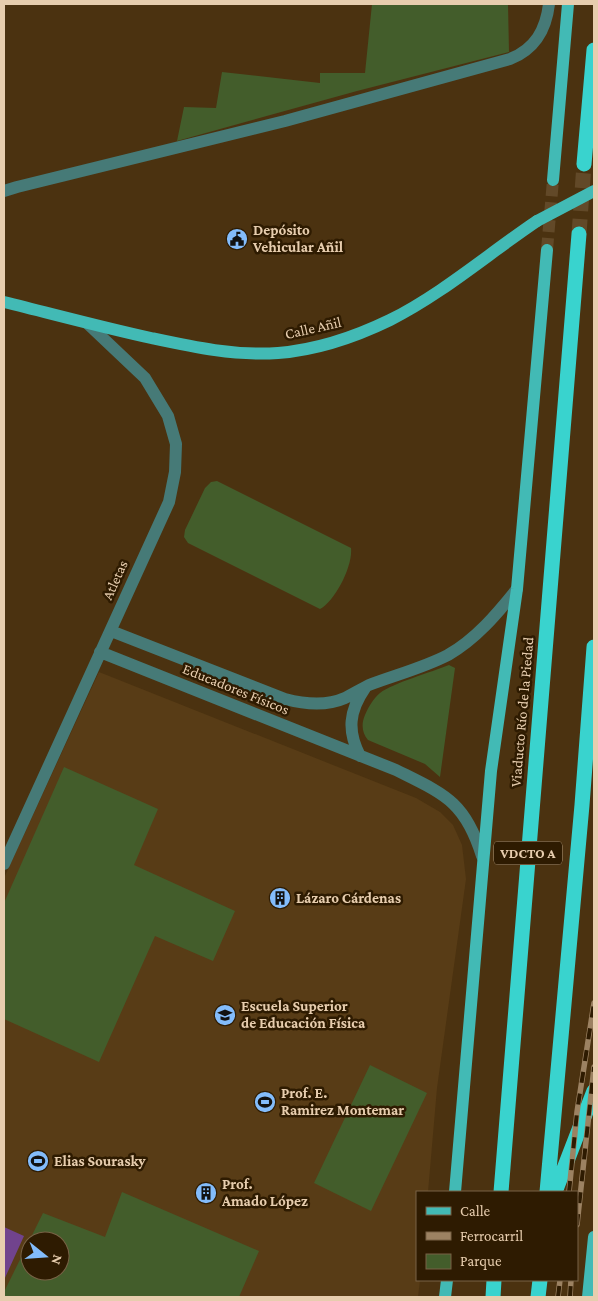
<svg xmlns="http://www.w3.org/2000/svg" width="598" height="1301" font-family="'Crimson Pro',serif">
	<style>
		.built { fill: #583c16; fill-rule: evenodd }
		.green { fill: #435d2b; fill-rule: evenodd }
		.water { fill: #71438d }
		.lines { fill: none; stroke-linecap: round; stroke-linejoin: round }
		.major-tunnel { stroke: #624928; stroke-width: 12; stroke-dasharray: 12 6; stroke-linecap: butt }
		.highway-tunnel { stroke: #624928; stroke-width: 15; stroke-dasharray: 15 8; stroke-linecap: butt }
		.minor { stroke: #467a77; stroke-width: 12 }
		.major { stroke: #42bab5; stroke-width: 12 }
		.highway { stroke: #39d3ce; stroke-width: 15 }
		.rail-casing { stroke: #9c8262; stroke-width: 5.5 }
		.rail { stroke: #2e1b01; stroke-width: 4; stroke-dasharray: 11; stroke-linecap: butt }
		.major-bridge { stroke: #42bab5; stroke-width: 12 }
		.labels { text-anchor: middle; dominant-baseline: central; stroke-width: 5; stroke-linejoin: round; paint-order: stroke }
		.shield { fill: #2e1b01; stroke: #b0987a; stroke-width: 1 }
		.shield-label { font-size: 14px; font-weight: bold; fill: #e7cdae }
		.poi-label { font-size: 15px; font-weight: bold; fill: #e7cdae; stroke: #2e1b01; text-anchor: start }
		.street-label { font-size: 15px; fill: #e7cdae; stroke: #2e1b01 }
	</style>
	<rect width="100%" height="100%" fill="#4b3210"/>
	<path class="built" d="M99,672L416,798L440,812L453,825L462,845L466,879L437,1088L428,1192H417V1280H420L418,1297H4V878ZM30,1241H60V1271H30Z"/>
	<path class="green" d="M372,4H508L509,52L357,91L177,141L184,107L216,108L222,72L320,83V73H365Z
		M217,481L351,548C353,566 335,601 320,609L188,543L184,537L185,530L205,488L211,482Z
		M449,665L455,668L440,777L425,764L368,740C362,733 361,724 365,715C369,706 373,699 380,693C393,683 432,672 449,665Z
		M64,767L158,809L134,865L235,911L213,961L155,936L99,1062L4,1019V903Z
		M370,1065L427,1093L371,1211L314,1183Z
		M122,1192L259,1251L239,1297H4V1292L43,1213L105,1237ZM30,1241H60V1271H30Z"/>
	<path class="water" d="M4,1227L24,1236L4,1280Z"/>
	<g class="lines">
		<path class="major-tunnel" d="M547,250L553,180"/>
		<path class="highway-tunnel" d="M579,234L584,164"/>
		<path class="minor" d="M4,191L17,187L285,121L510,59C535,49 546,30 549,4
			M111,631L285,699C304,704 327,706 345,698C353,694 361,689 369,685C395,675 423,668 448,655C476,639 497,614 517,589
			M100,652L396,770C444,794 465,801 482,856
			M360,756C347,731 349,711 365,688
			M4,864L169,502L175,472L176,444L168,416L145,378L88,324"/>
		<path class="major" d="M553,180L568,4
			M4,302C53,314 101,327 151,338C193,347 234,356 278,353C316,350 355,337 390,320C442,294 488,254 537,221
			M455,1192L491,771L517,589L547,250
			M445,1297L447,1280
			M588,1297L594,1237"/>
		<path class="highway" d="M584,164L594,50
			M501,1192L579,234
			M547,1192L582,805L594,647
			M555,1192L594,1091
			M493,1297L494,1280
			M538,1297L540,1280"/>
		<g class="rail-casing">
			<path id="rail" d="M569,1192L577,1112L594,1003
				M577,1225L594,1067
				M558,1297L560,1280
				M570,1297L571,1280"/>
		</g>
		<use href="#rail" class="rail"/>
		<path class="major-bridge" d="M537,221L594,191"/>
	</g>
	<defs>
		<g id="civic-disc" transform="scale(1.125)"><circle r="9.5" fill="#83bcfb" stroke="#2e1b01"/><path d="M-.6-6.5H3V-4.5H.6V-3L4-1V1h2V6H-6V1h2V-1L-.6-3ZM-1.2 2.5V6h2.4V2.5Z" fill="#111"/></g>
		<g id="building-disc" transform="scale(1.125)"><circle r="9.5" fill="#83bcfb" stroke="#2e1b01"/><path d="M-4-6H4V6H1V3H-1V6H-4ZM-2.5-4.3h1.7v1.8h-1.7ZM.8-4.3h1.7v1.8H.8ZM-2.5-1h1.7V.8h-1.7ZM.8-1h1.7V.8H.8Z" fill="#111"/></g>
		<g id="university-disc" transform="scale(1.125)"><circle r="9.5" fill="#83bcfb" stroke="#2e1b01"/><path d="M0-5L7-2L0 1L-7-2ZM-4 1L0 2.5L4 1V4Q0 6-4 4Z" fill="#111"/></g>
		<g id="stadium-disc" transform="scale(1.125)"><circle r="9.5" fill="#83bcfb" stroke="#2e1b01"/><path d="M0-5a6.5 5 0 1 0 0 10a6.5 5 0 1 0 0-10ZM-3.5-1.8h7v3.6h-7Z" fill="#111"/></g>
	</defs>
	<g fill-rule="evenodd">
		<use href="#civic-disc" x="237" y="239"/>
		<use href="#building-disc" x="280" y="898"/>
		<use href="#university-disc" x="225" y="1015"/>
		<use href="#stadium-disc" x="265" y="1102"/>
		<use href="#stadium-disc" x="38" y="1161"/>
		<use href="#building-disc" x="206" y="1193"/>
	</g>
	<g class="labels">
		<rect class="shield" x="494" y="841.5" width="68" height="23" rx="4"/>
		<g class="shield-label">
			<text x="528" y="853">VDCTO A</text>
		</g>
		<g class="poi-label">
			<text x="253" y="230">Depósito<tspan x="253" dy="17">Vehicular Añil</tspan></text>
			<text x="296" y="898">Lázaro Cárdenas</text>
			<text x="241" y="1006">Escuela Superior<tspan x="241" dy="17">de Educación Física</tspan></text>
			<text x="281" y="1093">Prof. E.<tspan x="281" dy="17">Ramirez Montemar</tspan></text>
			<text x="54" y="1161">Elias Sourasky</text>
			<text x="222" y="1184">Prof.<tspan x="222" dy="17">Amado López</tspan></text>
		</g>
		<g class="street-label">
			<text transform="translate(313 328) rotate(-13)">Calle Añil</text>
			<text transform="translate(115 580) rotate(-66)">Atletas</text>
			<text transform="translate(236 689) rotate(22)">Educadores Físicos</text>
			<text transform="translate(522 712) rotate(-85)">Viaducto Río de la Piedad</text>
		</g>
	</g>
	<rect width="598" height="1301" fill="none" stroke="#e7cdae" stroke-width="10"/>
	<rect x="416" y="1191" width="162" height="90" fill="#2e1b01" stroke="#786246"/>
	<rect x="426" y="1207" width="25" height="8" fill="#42bab5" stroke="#786246"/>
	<text x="460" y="1216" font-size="15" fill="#e7cdae">Calle</text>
	<rect x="426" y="1232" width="25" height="8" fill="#9c8262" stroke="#786246"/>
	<text x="460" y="1241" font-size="15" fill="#e7cdae">Ferrocarril</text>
	<rect x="426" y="1254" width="25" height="15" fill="#435d2b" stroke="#786246"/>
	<text x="460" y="1266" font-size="15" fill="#e7cdae">Parque</text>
	<g transform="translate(45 1256) rotate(107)"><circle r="24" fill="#2e1b01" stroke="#786246"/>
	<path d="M0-4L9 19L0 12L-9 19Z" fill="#83bcfb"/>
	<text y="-8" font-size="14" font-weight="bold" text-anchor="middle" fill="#e7cdae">N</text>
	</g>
</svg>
